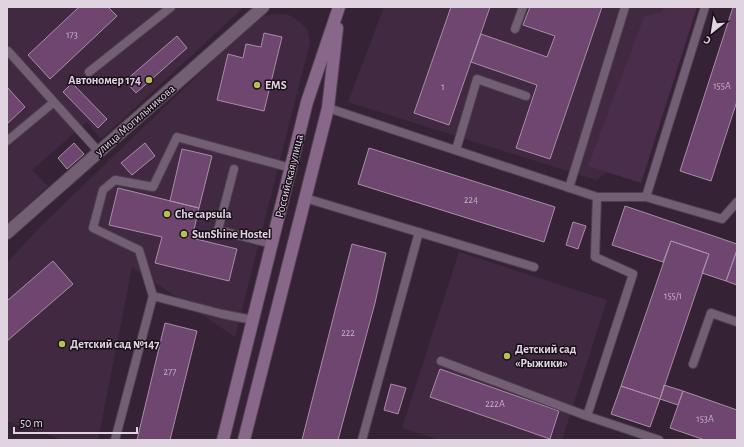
<svg xmlns="http://www.w3.org/2000/svg" width="744" height="447" font-family="'Alegreya Sans',sans-serif">
	<style>
		.built { fill: #412a41 }
		.green { fill: #4a2c4b }
		.building { fill: #6f4670; stroke: #a58fa5 }
		.lines { fill: none; stroke-linecap: round; stroke-linejoin: round }
		.lane-casing { stroke: #4f404f; stroke-width: 10 }
		.street-casing { stroke: #4f404f; stroke-width: 14 }
		.secondary-casing { stroke: #4f404f; stroke-width: 14 }
		.lane { stroke: #735f73; stroke-width: 8 }
		.street { stroke: #735f73; stroke-width: 12 }
		.secondary { stroke: #89678a; stroke-width: 12 }
		.poi-dot { fill: #b3c24b; stroke: #181018; stroke-width: 1.5 }
		.labels { text-anchor: middle; dominant-baseline: central; stroke-width: 3; stroke-linejoin: round; paint-order: stroke }
		.number-label { font-size: 10px; fill: #c4b0c4 }
		.poi-label { font-size: 12px; font-weight: bold; fill: #e0d4e0; stroke: #181018; text-anchor: start }
		.street-label { font-size: 12px; fill: #e0d4e0; stroke: #181018 }
	</style>
	<rect width="100%" height="100%" fill="#352335"/>
	<path class="built" d="M7,7H244L101,139L87,122L32,170L48,186L7,224Z
		M384,7H689L643,149L596,180L348,102Z
		M276,14L289,15L302,24L308,31L310,42L235,337L132,267L98,440H63L7,421V263L40,227L248,27L264,16Z
		M459,252L607,300L562,440H440L402,428Z"/>
	<path class="green" d="M664,7H697L641,183L588,166L644,17L662,11Z"/>
	<path class="building" d="M79,7H108L117,16L50,79L28,55Z
		M451,7H490L449,125L414,113Z
		M530,7H602L550,159L516,148L537,85L471,62L481,34L547,57L555,36L523,25Z
		M733,7H737V101L711,181L680,171Z
		M264,33L282,37L264,111L217,100L228,54L243,58L246,44L261,47Z
		M177,36L187,48L136,93L125,81Z
		M72,83L107,119L98,128L63,92Z
		M7,87L25,107L7,124Z
		M74,143L84,154L67,169L58,158Z
		M145,143L155,156L132,175L121,163Z
		M369,148L555,207L544,242L358,184Z
		M182,149L212,156L199,208L170,201Z
		M118,188L199,208L192,238L237,249L229,281L155,263L162,237L109,225Z
		M625,206L737,244V250L726,281L702,273L709,254L671,241L663,262L612,245Z
		M573,222L586,226L578,249L566,245Z
		M671,241L709,254L660,399L621,386Z
		M352,244L386,253L375,303L338,440H302Z
		M737,250V285L726,281Z
		M53,261L73,284L7,341V301Z
		M165,323L197,331L170,440H137Z
		M440,369L559,411L550,439L430,397Z
		M391,384L406,388L398,414L384,410Z
		M664,385L683,391L678,405L660,399Z
		M621,386L660,399L650,427L611,414Z
		M683,391L737,410V440H705L670,428Z"/>
	<g class="lines">
		<g class="lane-casing">
			<path id="lane" d="M515,29L523,7
				M7,53L8,51L99,152
				M89,72L171,7
				M328,108L597,197H646L722,219L737,202
				M7,141L54,102
				M456,150L477,79L526,96
				M234,169L218,230L272,244
				M569,188L625,7
				M597,197L595,257L633,274L587,416L659,440
				M646,197L705,7
				M305,198L534,267
				M153,296L139,250L93,228L103,190L115,180L153,187L177,137L291,168
				M441,361L587,416
				M693,364L711,313L737,322
				M115,440L153,296L222,314L253,320
				M362,440L419,232"/>
		</g>
		<g class="street-casing">
			<path id="street" d="M7,233L263,7"/>
		</g>
		<g class="secondary-casing">
			<path id="secondary" d="M223,440L307,102L339,7
				M244,440L328,108L337,28"/>
		</g>
		<use href="#lane" class="lane"/>
		<use href="#street" class="street"/>
		<use href="#secondary" class="secondary"/>
	</g>
	<g class="poi-dot">
		<circle cx="149" cy="80" r="4"/>
		<circle cx="257" cy="85" r="4"/>
		<circle cx="167" cy="214" r="4"/>
		<circle cx="184" cy="234" r="4"/>
		<circle cx="62" cy="344" r="4"/>
		<circle cx="507" cy="356" r="4"/>
	</g>
	<g class="labels">
		<g class="number-label">
			<text x="72" y="35">173</text>
			<text x="722" y="86">155А</text>
			<text x="443" y="87">1</text>
			<text x="471" y="200">224</text>
			<text x="673" y="296">155/1</text>
			<text x="348" y="333">222</text>
			<text x="170" y="372">277</text>
			<text x="495" y="404">222А</text>
			<text x="705" y="419">153А</text>
		</g>
		<g class="poi-label">
			<text x="141" y="80" text-anchor="end">Автономер 174</text>
			<text x="265" y="85">EMS</text>
			<text x="175" y="214">Che capsula</text>
			<text x="192" y="234">SunShine Hostel</text>
			<text x="70" y="344">Детский сад №147</text>
			<text x="515" y="349">Детский сад<tspan x="515" dy="14">«Рыжики»</tspan></text>
		</g>
		<g class="street-label">
			<text transform="translate(135 120) rotate(-41)">улица Могильникова</text>
			<text transform="translate(289 176) rotate(-76)">Российская улица</text>
		</g>
	</g>
	<rect width="744" height="447" fill="none" stroke="#e0d4e0" stroke-width="16"/>
	<g transform="translate(712 32) rotate(210)" stroke="#181018" stroke-width="3" paint-order="stroke">
	<path d="M0-3L7 15L0 10L-7 15Z" fill="#e0d4e0"/>
	<text y="-6" font-size="11" font-weight="bold" text-anchor="middle" fill="#e0d4e0">С</text>
	</g>
	<path d="M14 427v6h123v-6" fill="none" stroke="#e0d4e0" stroke-width="2"/>
	<text x="20" y="427" font-size="12" fill="#e0d4e0" stroke="#181018" stroke-width="3" paint-order="stroke">50 m</text>
</svg>
